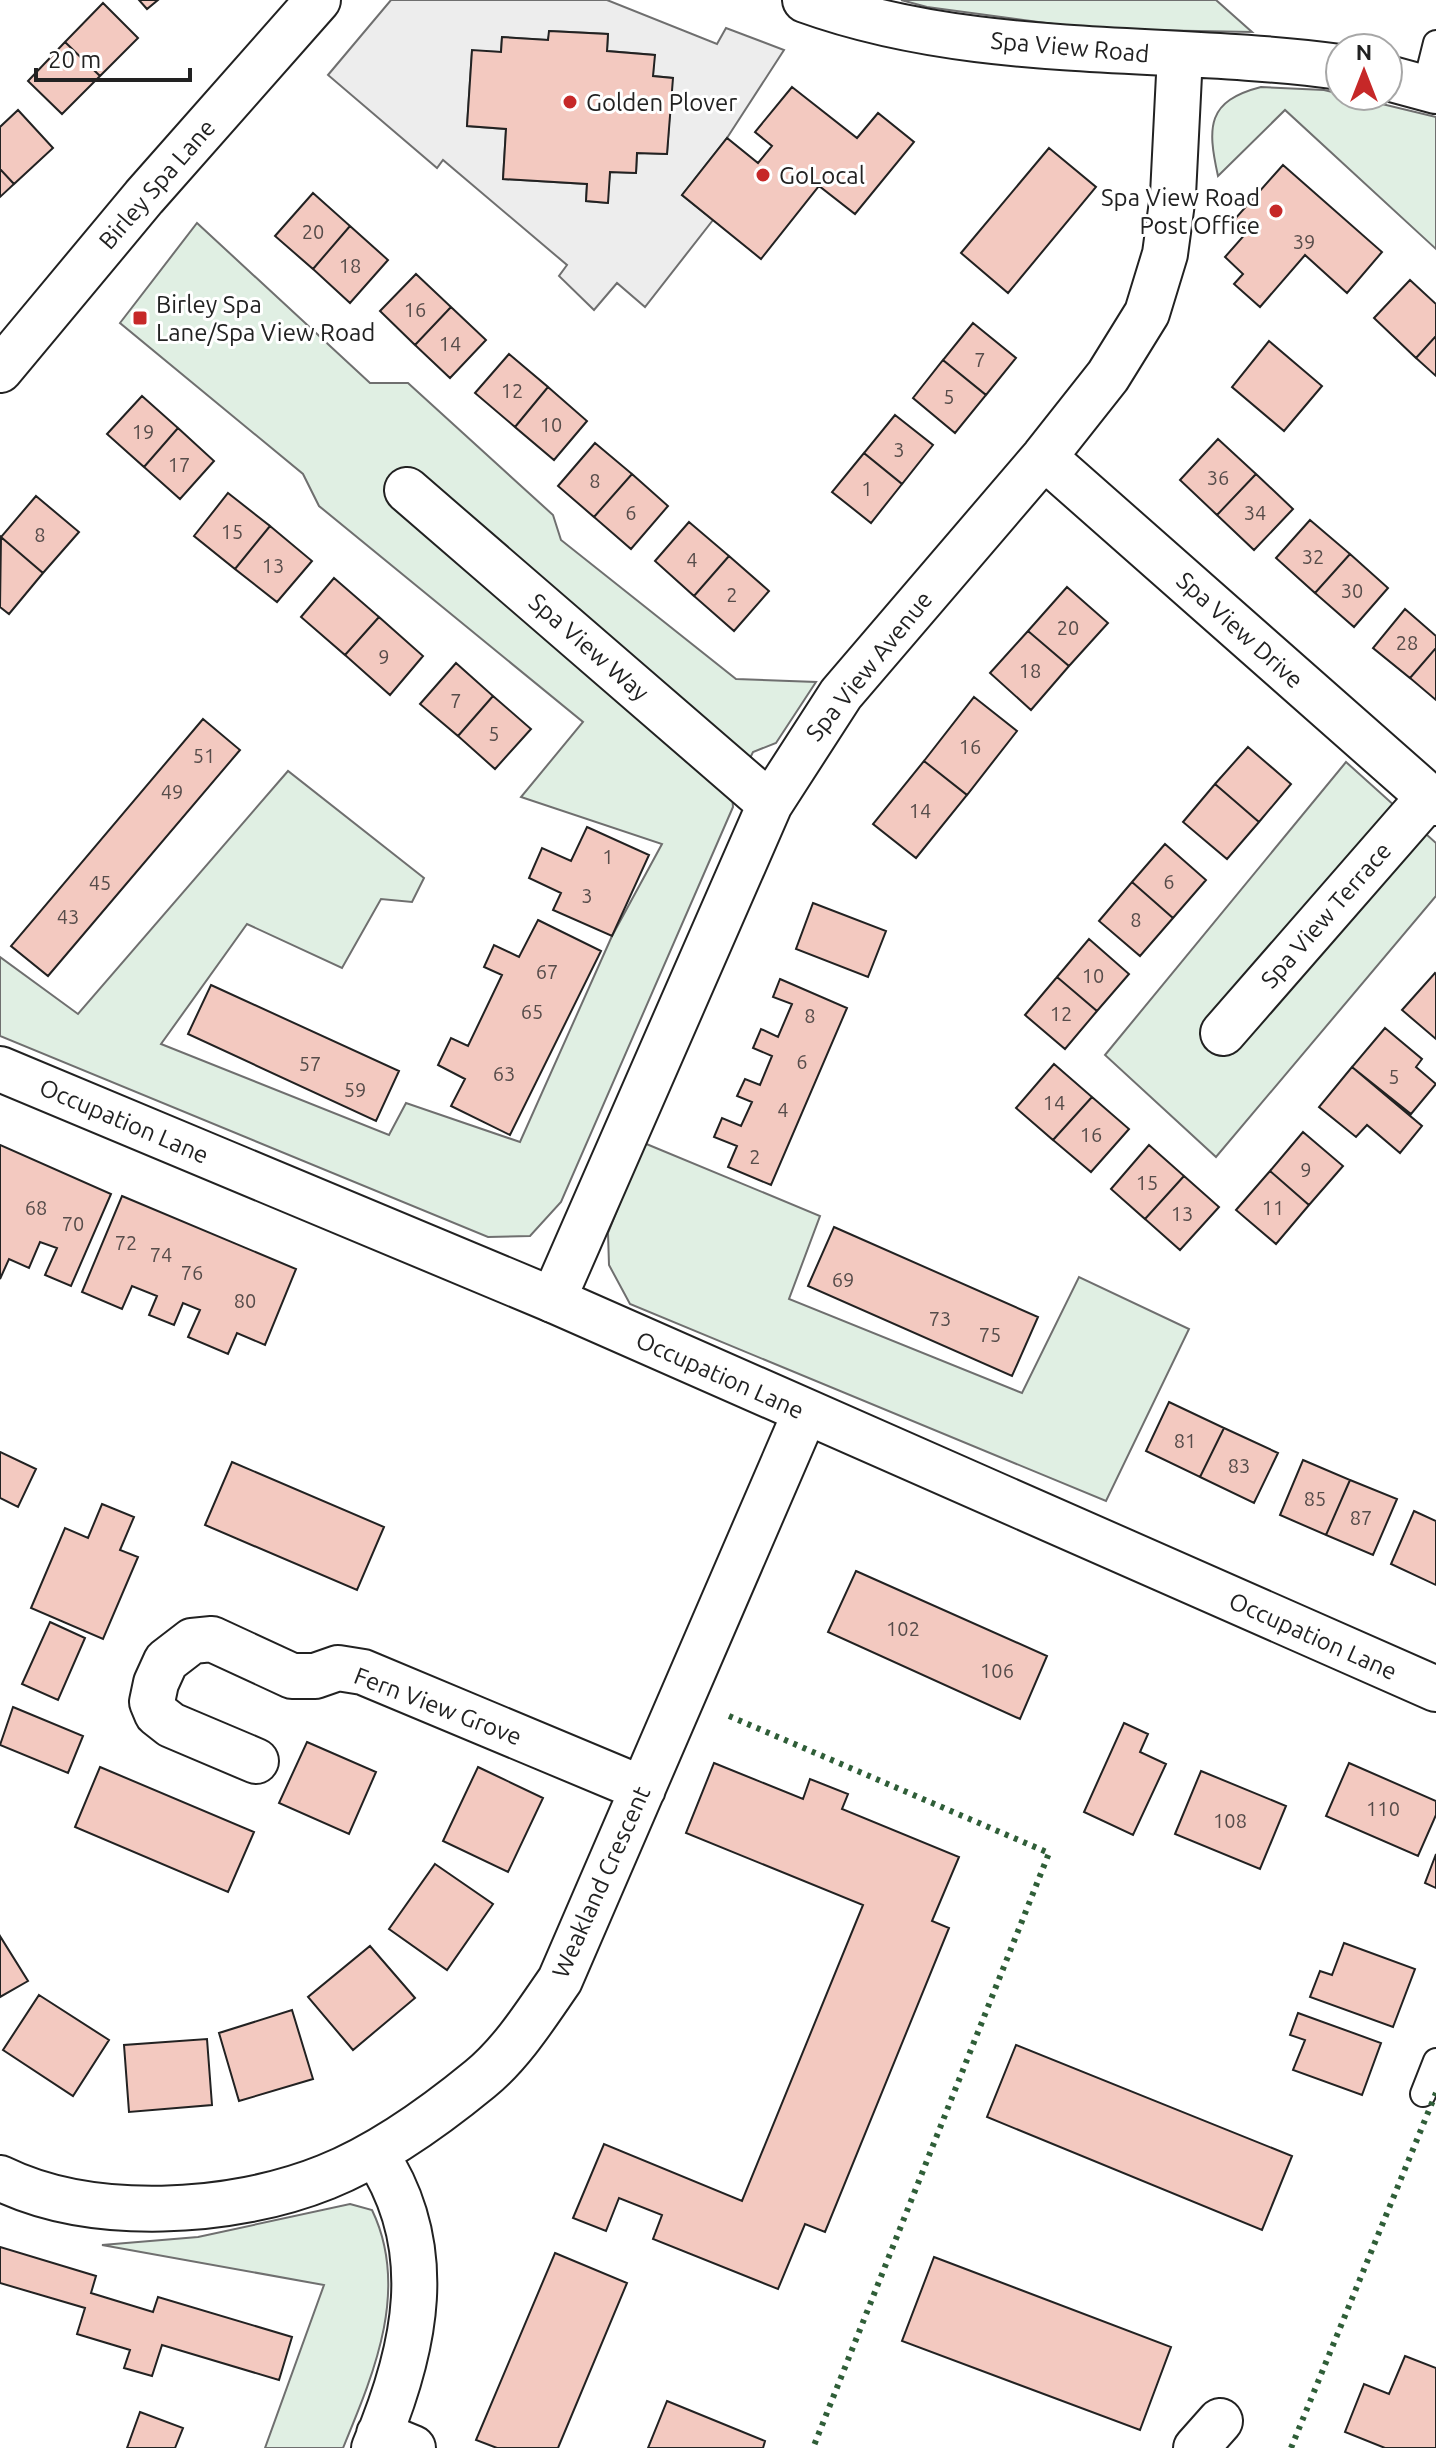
<svg xmlns="http://www.w3.org/2000/svg" width="1436" height="2448" font-family="Ubuntu,sans-serif">
	<style>
		.green { fill: #e0efe3; stroke: #6f6f6f; stroke-width: 2 }
		.parking { fill: #ededed; stroke: #6f6f6f; stroke-width: 2; fill-rule: evenodd }
		.building { fill: #f3c9c0; stroke: #222; stroke-width: 2 }
		.lines { fill: none; stroke-linecap: round; stroke-linejoin: round }
		.service-casing { stroke: #222; stroke-width: 28 }
		.minor-casing { stroke: #222; stroke-width: 48 }
		.tertiary-casing { stroke: #222; stroke-width: 48 }
		.service { stroke: #fff; stroke-width: 24 }
		.minor { stroke: #fff; stroke-width: 44 }
		.tertiary { stroke: #fff; stroke-width: 44 }
		.hedge { stroke: #2f5e38; stroke-width: 6; stroke-dasharray: 4 6; stroke-linecap: butt }
		.poi-dot { fill: #c62828; stroke: #fff; stroke-width: 3 }
		.labels { text-anchor: middle; dominant-baseline: central; stroke-width: 6; stroke-linejoin: round; paint-order: stroke }
		.number-label { font-size: 20px; fill: #564c4a }
		.street-label { font-size: 24px; fill: #222; stroke: #fff }
		.poi-label { font-size: 24px; fill: #222; stroke: #fff; text-anchor: start }
	</style>
	<rect width="100%" height="100%" fill="#fff"/>
	<path class="green" d="M901,0H1216L1252,32L1091,29L927,7Z
		M1261,87L1324,90L1436,117V249L1285,110L1218,176C1207,126 1207,101 1261,87Z
		M197,223L370,383H408L553,515L561,540L736,679L816,682L776,743L753,752L732,795L733,807L561,1202L530,1236L488,1237L0,1036V957L78,1014L288,771L424,878L412,902L381,899L342,968L247,924L161,1044L389,1135L406,1103L520,1142L612,936L662,844L521,797L583,722L319,506L303,474L120,323Z
		M1346,762L1436,843V896L1216,1157L1105,1055Z
		M644,1143L820,1216L789,1299L1022,1393L1079,1277L1189,1329L1106,1501L630,1304L609,1265L608,1233Z
		M350,2204L372,2210C410,2289 374,2373 343,2448H265L324,2285L102,2245L198,2237Z"/>
	<path class="parking" d="M391,0H607L717,44L726,28L784,50L727,138L682,195L713,220L645,307L617,283L594,310L559,276L567,265L443,160L437,168L328,75ZM550,31L608,34L607,51L654,55L653,76L672,78L667,154L637,153L636,173L610,172L607,203L586,201L587,184L503,179L506,129L467,126L472,51L501,52L502,37L548,40Z"/>
	<path class="building" d="M139,0H158L147,9Z
		M103,3L138,38L100,76L65,42Z
		M549,31L608,34L607,51L655,55L653,76L673,78L667,154L637,153L636,173L610,172L608,203L586,201L587,184L503,179L506,129L467,126L472,50L501,52L502,37L548,40Z
		M65,42L100,76L62,114L28,81Z
		M792,87L857,138L878,113L914,142L855,214L819,186L761,259L682,195L727,138L758,163L772,146L755,132Z
		M18,110L53,148L14,184L0,169V127Z
		M1049,148L1096,187L1008,293L961,253Z
		M1283,165L1382,252L1347,293L1305,255L1260,307L1234,284L1243,274L1225,257L1248,231L1234,220Z
		M0,169L14,184L0,197Z
		M313,193L350,226L313,269L275,236Z
		M350,226L388,260L350,303L313,269Z
		M416,274L451,307L415,345L380,311Z
		M1410,280L1436,304V336L1416,358L1374,318Z
		M451,307L486,340L450,378L415,345Z
		M973,323L1016,358L986,395L943,360Z
		M1436,336V376L1416,358Z
		M1269,341L1322,386L1284,431L1232,387Z
		M509,354L548,387L515,427L475,393Z
		M943,360L986,395L955,433L913,398Z
		M548,387L587,421L554,460L515,427Z
		M142,396L178,428L144,467L107,434Z
		M895,415L933,445L902,484L864,453Z
		M178,428L214,461L180,499L144,467Z
		M1218,439L1256,474L1217,515L1180,480Z
		M595,443L632,474L594,517L558,486Z
		M864,453L902,484L871,523L832,492Z
		M632,474L668,506L631,549L594,517Z
		M1256,474L1293,509L1254,550L1217,515Z
		M228,493L270,526L235,569L194,536Z
		M36,496L79,532L43,573L1,537Z
		M1310,520L1350,554L1315,593L1276,558Z
		M689,522L729,556L694,596L655,561Z
		M270,526L312,561L277,602L235,569Z
		M1,537L43,573L9,614L0,607Z
		M1350,554L1388,588L1354,627L1315,593Z
		M729,556L769,591L734,631L694,596Z
		M334,578L379,617L345,655L301,617Z
		M1067,587L1108,623L1069,666L1028,631Z
		M1405,609L1436,636V648L1410,678L1373,648Z
		M379,617L423,656L390,695L345,655Z
		M1028,631L1069,666L1031,710L990,673Z
		M1436,648V700L1410,678Z
		M456,663L493,696L458,736L420,704Z
		M493,696L531,729L495,769L458,736Z
		M974,697L1017,731L967,795L924,761Z
		M203,719L240,750L48,976L11,946Z
		M1248,747L1291,784L1259,822L1215,784Z
		M924,761L967,795L916,858L873,824Z
		M1215,784L1259,822L1227,859L1183,822Z
		M587,827L649,855L612,936L553,910L561,893L529,878L542,848L571,861Z
		M1165,844L1206,880L1173,918L1132,882Z
		M1132,882L1173,918L1140,956L1099,921Z
		M813,903L886,931L868,977L796,949Z
		M538,920L601,951L510,1135L451,1106L465,1079L438,1065L451,1038L468,1046L502,975L484,967L494,945L519,957Z
		M1089,939L1129,974L1097,1011L1057,977Z
		M1435,973L1436,974V1039L1402,1010Z
		M1057,977L1097,1011L1065,1049L1025,1015Z
		M780,979L847,1008L771,1185L728,1167L737,1146L714,1137L722,1118L741,1126L752,1102L737,1096L745,1079L760,1085L772,1056L753,1048L761,1029L778,1037L792,1004L773,997Z
		M211,985L399,1071L376,1121L188,1034Z
		M1385,1028L1422,1059L1416,1067L1436,1084L1411,1114L1352,1067Z
		M1054,1064L1092,1097L1053,1140L1016,1108Z
		M1352,1067L1422,1126L1400,1153L1367,1125L1356,1137L1319,1107Z
		M1092,1097L1129,1129L1091,1172L1053,1140Z
		M1303,1132L1343,1166L1309,1205L1270,1171Z
		M0,1145L111,1194L71,1286L45,1275L57,1248L40,1242L29,1268L9,1259L0,1279Z
		M1149,1145L1184,1176L1145,1219L1111,1189Z
		M1270,1171L1309,1205L1276,1244L1236,1210Z
		M1184,1176L1219,1207L1180,1250L1145,1219Z
		M122,1196L296,1269L265,1345L237,1333L228,1354L188,1337L200,1310L183,1303L174,1325L149,1315L157,1296L132,1286L122,1309L82,1292Z
		M834,1227L1038,1317L1012,1376L808,1286Z
		M1169,1402L1224,1428L1200,1477L1146,1451Z
		M1224,1428L1278,1453L1254,1503L1200,1477Z
		M0,1452L36,1469L18,1507L0,1498Z
		M1303,1460L1350,1480L1326,1535L1280,1515Z
		M232,1462L384,1527L357,1590L205,1525Z
		M1350,1480L1397,1499L1373,1555L1326,1535Z
		M102,1504L134,1517L120,1550L138,1557L103,1639L31,1608L65,1528L88,1538Z
		M1414,1511L1436,1521V1585L1391,1564Z
		M856,1571L1047,1656L1020,1719L828,1632Z
		M50,1622L85,1638L58,1700L22,1684Z
		M13,1707L83,1736L68,1773L0,1745Z
		M1124,1723L1148,1734L1140,1752L1166,1764L1133,1835L1084,1812Z
		M307,1742L376,1772L349,1834L279,1803Z
		M714,1763L803,1799L810,1779L848,1794L842,1809L959,1857L932,1921L949,1928L825,2232L805,2224L778,2289L653,2239L662,2215L619,2198L606,2231L573,2218L604,2144L742,2201L863,1905L686,1833Z
		M1349,1763L1436,1801V1815L1418,1856L1326,1816Z
		M100,1767L254,1832L228,1892L75,1827Z
		M478,1767L543,1798L508,1872L443,1841Z
		M1201,1771L1286,1806L1260,1869L1175,1834Z
		M1436,1854V1888L1425,1883Z
		M435,1864L493,1904L447,1970L389,1929Z
		M0,1936L28,1981L0,1997Z
		M1344,1943L1415,1969L1393,2027L1310,1997L1320,1971L1332,1975Z
		M370,1946L415,1998L353,2050L308,1997Z
		M39,1995L109,2040L73,2096L3,2050Z
		M292,2010L313,2079L239,2101L219,2033Z
		M1298,2013L1381,2043L1362,2095L1293,2070L1305,2040L1290,2035Z
		M207,2039L212,2105L129,2112L124,2045Z
		M1016,2045L1292,2156L1262,2230L987,2117Z
		M0,2247L96,2276L91,2293L153,2312L158,2297L292,2337L279,2380L162,2345L152,2376L124,2368L130,2350L77,2334L85,2308L0,2283Z
		M555,2253L627,2283L558,2448H497L476,2440Z
		M934,2257L1171,2347L1140,2430L902,2341Z
		M1405,2356L1436,2368V2448H1385L1345,2432L1364,2384L1389,2394Z
		M667,2401L765,2441L763,2448H648Z
		M140,2412L183,2428L175,2448H127Z"/>
	<g class="lines">
		<g class="service-casing">
			<path id="service" d="M1425,87L1436,43
				M1423,2094L1436,2061"/>
		</g>
		<g class="minor-casing">
			<path id="minor" d="M805,0C977,62 1162,43 1340,67
				M1388,78L1436,91
				M1044,457L1436,803
				M407,490L770,804
				M1223,1033L1429,797
				M553,1300L770,804L841,694L1044,457L1108,376L1147,313L1165,254L1173,195L1180,55
				M256,1761L171,1725L157,1714L152,1702L156,1683L166,1661L192,1641L212,1639L292,1676H315L338,1668L363,1672L643,1789
				M0,2178C92,2223 232,2215 326,2177C381,2155 435,2116 480,2079C512,2053 537,2013 560,1980L805,1413
				M379,2434L413,2448
				M374,2448C416,2349 438,2247 375,2153
				M1196,2448L1220,2421"/>
		</g>
		<g class="tertiary-casing">
			<path id="tertiary" d="M0,370L144,197L318,0
				M0,1069L553,1300L1436,1689"/>
		</g>
		<use href="#service" class="service"/>
		<use href="#minor" class="minor"/>
		<use href="#tertiary" class="tertiary"/>
		<path class="hedge" d="M729,1716L1049,1853L813,2448
			M1291,2448L1436,2093"/>
	</g>
	<g class="poi-dot">
		<circle cx="570" cy="102" r="8"/>
		<circle cx="763" cy="175" r="8"/>
		<circle cx="1276" cy="211" r="8"/>
		<rect x="132" y="310" width="16" height="16" rx="4"/>
	</g>
	<g class="labels">
		<g class="number-label">
			<text x="313" y="231">20</text>
			<text x="1304" y="241">39</text>
			<text x="350" y="265">18</text>
			<text x="415" y="309">16</text>
			<text x="450" y="343">14</text>
			<text x="980" y="359">7</text>
			<text x="512" y="390">12</text>
			<text x="949" y="396">5</text>
			<text x="551" y="424">10</text>
			<text x="143" y="431">19</text>
			<text x="899" y="449">3</text>
			<text x="179" y="464">17</text>
			<text x="1218" y="477">36</text>
			<text x="595" y="480">8</text>
			<text x="867" y="488">1</text>
			<text x="631" y="512">6</text>
			<text x="1255" y="512">34</text>
			<text x="232" y="531">15</text>
			<text x="40" y="534">8</text>
			<text x="1313" y="556">32</text>
			<text x="692" y="559">4</text>
			<text x="273" y="565">13</text>
			<text x="1352" y="590">30</text>
			<text x="732" y="594">2</text>
			<text x="1068" y="627">20</text>
			<text x="1407" y="642">28</text>
			<text x="384" y="656">9</text>
			<text x="1030" y="670">18</text>
			<text x="456" y="700">7</text>
			<text x="494" y="733">5</text>
			<text x="970" y="746">16</text>
			<text x="204" y="755">51</text>
			<text x="172" y="791">49</text>
			<text x="920" y="810">14</text>
			<text x="608" y="856">1</text>
			<text x="1169" y="881">6</text>
			<text x="100" y="882">45</text>
			<text x="587" y="895">3</text>
			<text x="68" y="916">43</text>
			<text x="1136" y="919">8</text>
			<text x="547" y="971">67</text>
			<text x="1093" y="975">10</text>
			<text x="532" y="1011">65</text>
			<text x="1061" y="1013">12</text>
			<text x="810" y="1015">8</text>
			<text x="802" y="1061">6</text>
			<text x="310" y="1063">57</text>
			<text x="504" y="1073">63</text>
			<text x="1394" y="1076">5</text>
			<text x="355" y="1089">59</text>
			<text x="1054" y="1102">14</text>
			<text x="783" y="1109">4</text>
			<text x="1091" y="1134">16</text>
			<text x="755" y="1156">2</text>
			<text x="1306" y="1169">9</text>
			<text x="1147" y="1182">15</text>
			<text x="36" y="1207">68</text>
			<text x="1273" y="1207">11</text>
			<text x="1182" y="1213">13</text>
			<text x="73" y="1223">70</text>
			<text x="126" y="1242">72</text>
			<text x="161" y="1254">74</text>
			<text x="192" y="1272">76</text>
			<text x="843" y="1279">69</text>
			<text x="245" y="1300">80</text>
			<text x="940" y="1318">73</text>
			<text x="990" y="1334">75</text>
			<text x="1185" y="1440">81</text>
			<text x="1239" y="1465">83</text>
			<text x="1315" y="1498">85</text>
			<text x="1361" y="1517">87</text>
			<text x="903" y="1628">102</text>
			<text x="997" y="1670">106</text>
			<text x="1383" y="1808">110</text>
			<text x="1230" y="1820">108</text>
		</g>
		<g class="street-label">
			<text transform="translate(1070 47) rotate(5)">Spa View Road</text>
			<text transform="translate(157 184) rotate(-49)">Birley Spa Lane</text>
			<text transform="translate(1240 630) rotate(42)">Spa View Drive</text>
			<text transform="translate(589 647) rotate(41)">Spa View Way</text>
			<text transform="translate(869 666) rotate(-51)">Spa View Avenue</text>
			<text transform="translate(1326 915) rotate(-49)">Spa View Terrace</text>
			<text transform="translate(124 1121) rotate(23)">Occupation Lane</text>
			<text transform="translate(720 1375) rotate(24)">Occupation Lane</text>
			<text transform="translate(1313 1636) rotate(24)">Occupation Lane</text>
			<text transform="translate(438 1706) rotate(21)">Fern View Grove</text>
			<text transform="translate(601 1882) rotate(-66)">Weakland Crescent</text>
		</g>
		<g class="poi-label">
			<text x="586" y="102">Golden Plover</text>
			<text x="779" y="175">GoLocal</text>
			<text x="1260" y="197" text-anchor="end">Spa View Road<tspan x="1260" dy="28">Post Office</tspan></text>
			<text x="156" y="304">Birley Spa<tspan x="156" dy="28">Lane/Spa View Road</tspan></text>
		</g>
	</g>
	<g transform="translate(1364 72)"><circle r="38" fill="#ffffff" stroke="#a7a7a7" stroke-width="2"/>
	<path d="M0-6L14 30L0 20L-14 30Z" fill="#c62828"/>
	<text y="-12" font-size="22" font-weight="bold" text-anchor="middle" fill="#222222">N</text>
	</g>
	<path d="M36 68v12h154v-12" fill="none" stroke="#222222" stroke-width="4"/>
	<text x="48" y="68" font-size="24" fill="#222222" stroke="#ffffff" stroke-width="6" paint-order="stroke">20 m</text>
</svg>
